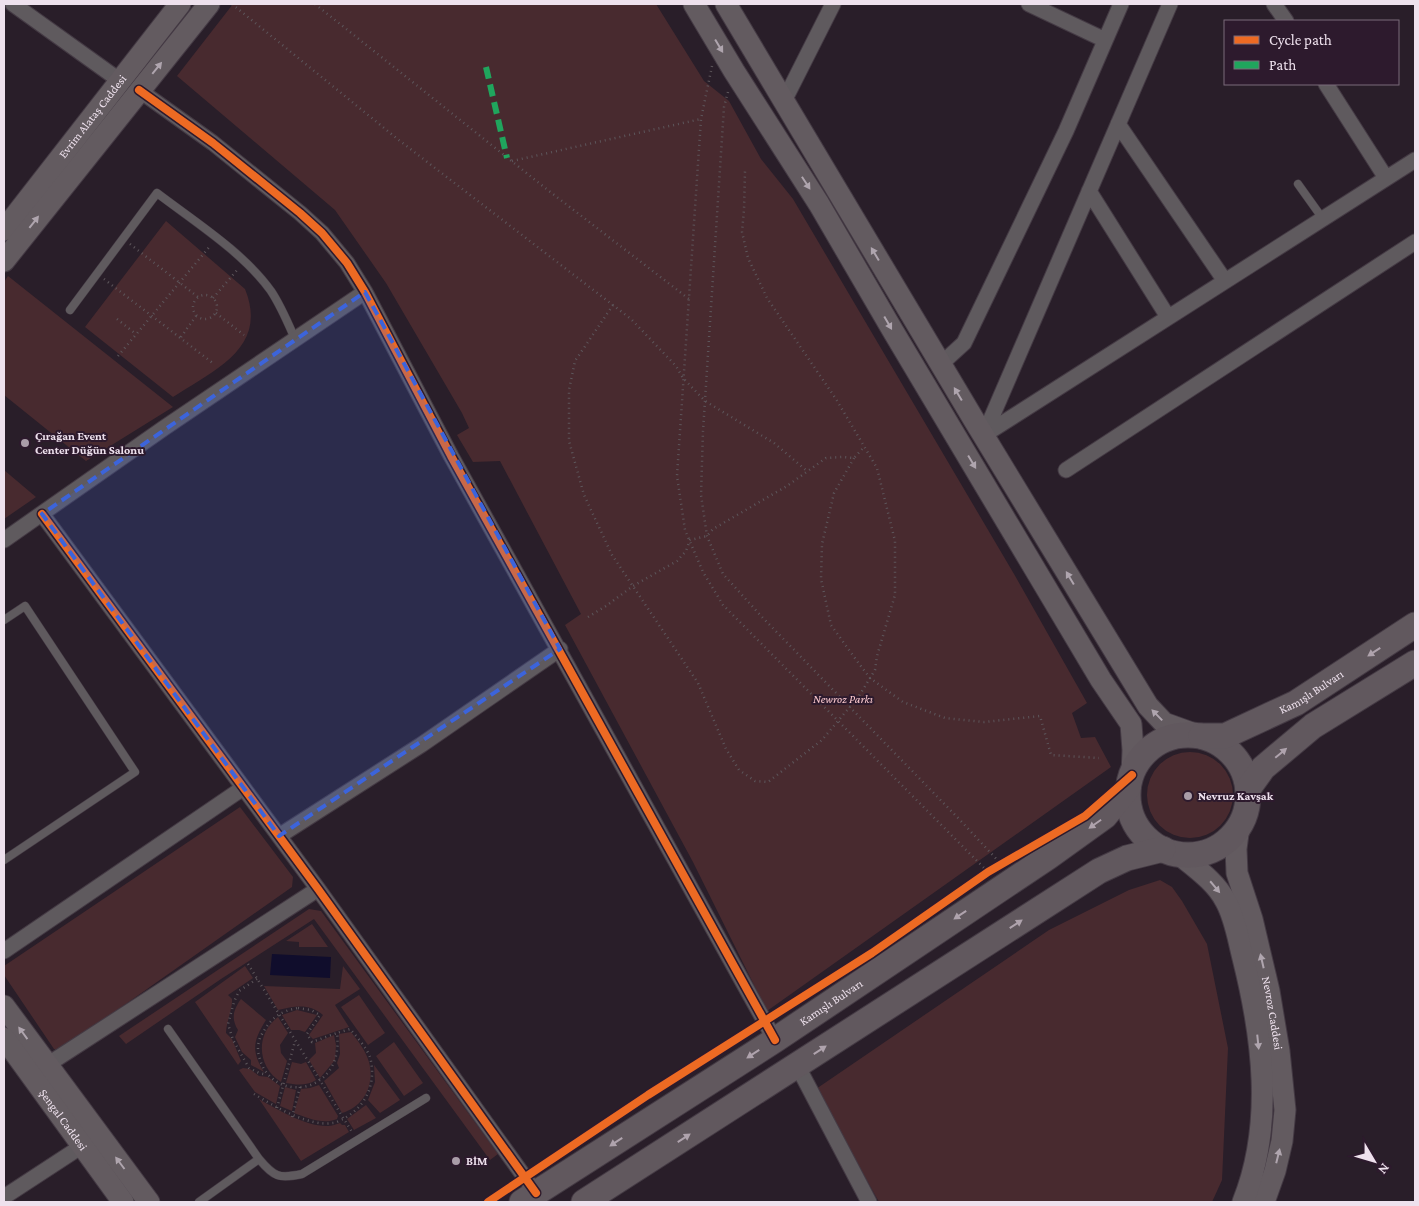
<svg xmlns="http://www.w3.org/2000/svg" width="1419" height="1206" font-family="'Crimson Pro',serif">
	<style>
		.green { fill: #482a2f }
		.water { fill: #100d2c }
		.lines { fill: none; stroke-linecap: round; stroke-linejoin: round }
		.service-casing { stroke: #443a44; stroke-width: 9 }
		.minor-casing { stroke: #443a44; stroke-width: 17 }
		.secondary-casing { stroke: #443a44; stroke-width: 23 }
		.trunk-casing { stroke: #443a44; stroke-width: 27 }
		.path { stroke: #5d565b; stroke-width: 2.5; stroke-dasharray: 1 4; stroke-linecap: butt }
		.service { stroke: #5f5a5e; stroke-width: 8 }
		.minor { stroke: #5f5a5e; stroke-width: 15 }
		.secondary { stroke: #635b60; stroke-width: 21 }
		.trunk { stroke: #61585e; stroke-width: 25 }
		.quiet { stroke: #20a55d; stroke-width: 6; stroke-dasharray: 12 6; stroke-linecap: butt }
		.cycleway-casing { stroke: #2d1a2d; stroke-width: 11 }
		.cycleway { stroke: #ed6a23; stroke-width: 8 }
		.oneway { fill: #afa5ae }
		.oneway2 { fill: #afa3ad }
		.marked { fill: #3c64db; fill-opacity: 0.2; stroke: #3c64db; stroke-width: 4; stroke-dasharray: 10 6; stroke-linejoin: round }
		.poi-dot { fill: #a99da8; stroke: #2d1a2d; stroke-width: 2 }
		.labels { text-anchor: middle; dominant-baseline: central; stroke-width: 4; stroke-linejoin: round; paint-order: stroke }
		.street-label { font-size: 12px; fill: #eee1ed; stroke: #2d1a2d }
		.poi-label { font-size: 12px; font-weight: bold; fill: #eee1ed; stroke: #2d1a2d; text-anchor: start }
		.park-label { font-size: 12px; font-style: italic; fill: #fccacf; stroke: #2d1a2d }
	</style>
	<rect width="100%" height="100%" fill="#291e29"/>
	<path class="green" d="M233,4H656L704,81L729,101L761,159L793,199L1014,574L1087,703L1072,713L1081,738L1095,737L1111,767L767,1011L693,862L565,625L581,614L500,461L473,462L457,435L469,428L462,413L386,283L335,210L177,76Z
		M166,221L245,289C269,348 214,370 173,397L85,327Z
		M8,276L173,407L86,461L4,395V282Z
		M4,470L36,497L4,519Z
		M1147 795a43 43 0 1 1 86 0a43 43 0 1 1-86 0Z
		M240,807L293,877L292,887L59,1051L54,1049L4,975V966Z
		M1160,880L1172,887L1182,901L1207,944L1228,1048L1222,1180L1212,1202H879L816,1089L1049,930L1129,890Z
		M309,909L321,911L498,1154L490,1160L314,919L221,979L126,1044L119,1036Z
		M312,924L328,947H299V942L286,941Z
		M245,966L253,978L228,995L232,999C233,1007 226,1023 226,1033L232,1039L241,1061L238,1065L195,1002Z
		M343,966L360,989L335,1005L349,1027L313,1039L309,1035L323,1015C309,1003 295,1006 278,1010L264,986L340,989Z
		M359,995L385,1033L368,1045L341,1007Z
		M241,999L266,1020C253,1041 251,1051 264,1072L251,1065V1060L242,1052L235,1037L238,1030C231,1019 233,1010 241,999Z
		M297,1010L317,1015L305,1032L299,1030H291L282,1015Z
		M278,1017L288,1033L280,1045L281,1053L287,1061L281,1082C257,1067 255,1034 278,1017Z
		M351,1032C358,1041 366,1051 369,1062C375,1084 364,1107 342,1113L324,1081L339,1068L337,1063L340,1054L339,1034Z
		M334,1035L336,1045L335,1060L320,1078L309,1060L316,1053L315,1043Z
		M394,1042L423,1083L404,1096L376,1056Z
		M292,1062L301,1064L306,1062L316,1080C307,1086 296,1085 286,1083Z
		M374,1065L400,1100L380,1113L368,1100L375,1082Z
		M243,1068L250,1069L259,1076L268,1077L280,1086L276,1104L255,1092L239,1070Z
		M319,1085L338,1116L337,1119C323,1125 308,1118 294,1113L301,1089L310,1088Z
		M285,1087L296,1090L292,1111L280,1106Z
		M259,1099C276,1109 307,1127 328,1126C332,1126 336,1124 340,1123L342,1125H345L349,1132L301,1161Z
		M366,1105L376,1118L354,1130L347,1119Z"/>
	<path class="water" d="M272,954L331,957L330,978L270,975Z"/>
	<g class="lines">
		<g class="service-casing">
			<path id="service" d="M1298,184L1323,219
				M70,310L157,193C195,222 243,252 271,291C281,306 288,323 295,339
				M4,620L25,606L135,772L4,860
				M168,1029L259,1159C274,1177 279,1179 302,1174L426,1098
				M199,1202L259,1159"/>
		</g>
		<g class="minor-casing">
			<path id="minor" d="M13,4L119,80
				M1029,4L1105,40
				M1274,4L1286,21
				M1326,84L1386,178
				M139,90L213,143L300,213L322,233L347,263L365,292L451,456L775,1040
				M784,101L833,4
				M1118,124L1225,281
				M1089,191L1168,317
				M941,364L964,343L1066,131L1121,4
				M984,435L1415,160
				M984,435L1170,4
				M1066,470L1415,242
				M42,514L318,889L536,1193
				M4,540L164,428L365,292
				M279,836L421,745L560,649
				M4,951L243,788
				M47,1065L318,889
				M797,1065L869,1202
				M4,1197L82,1146"/>
		</g>
		<g class="secondary-casing">
			<g id="secondary">
				<path d="M694,4L734,71L819,204L893,331L1101,680L1131,724L1133,750L1132,775"/>
				<path d="M726,4L974,420L1148,706L1164,723L1200,736"/>
				<path id="s1" d="M4,230L180,4"/>
				<path d="M4,261L209,4"/>
				<path id="s2" d="M1239,826L1236,849L1237,873L1252,919L1269,991L1279,1051L1285,1110L1282,1141L1275,1171L1264,1202"/>
				<path d="M1179,854C1195,868 1215,881 1225,900C1235,917 1238,939 1243,958C1263,1038 1274,1124 1243,1202"/>
				<path d="M4,1006L149,1202"/>
				<path id="s3" d="M4,1038L123,1202"/>
			</g>
		</g>
		<g class="trunk-casing">
			<g id="trunk">
				<circle cx="1188" cy="795" r="60"/>
				<path id="s4" d="M1201,736H1225L1296,703L1415,625"/>
				<path d="M1248,789L1263,768L1313,726L1415,663"/>
				<path id="s5" d="M522,1202L775,1040L1048,857L1105,816L1128,788"/>
				<path d="M584,1202L1099,871L1127,858L1163,849"/>
			</g>
		</g>
		<path class="path" d="M232,4L400,141L631,319L676,366L683,378L705,401L774,443L807,471
			M315,4L549,191L689,299
			M712,66L701,119L677,476L685,530L703,572L723,605L988,872
			M728,92L724,107L703,431L701,495L707,536L723,574L762,617L960,820L1002,865
			M512,161L701,119
			M130,244L198,297
			M104,279L214,364
			M193 307a12 12 0 1 1 24 0a12 12 0 1 1-24 0Z
			M213,298L238,269
			M613,305L575,361L569,390V441L584,495L612,555L698,683L726,749L739,770L755,781L768,782L822,740L859,696L875,670L877,656L895,595V541L877,468L836,399L767,298L748,258L742,232L744,210L745,171
			M216,313L244,335
			M117,319L136,334
			M181,337L196,316
			M118,356L211,245
			M854,458L834,493L822,544L821,579L831,625L857,661L870,678L903,702L945,718L984,722L1040,716L1051,755L1099,758
			M588,617L606,606L633,586L677,561L686,551L690,540L707,536L713,529L787,486L826,458L842,457L854,458L864,447
			M248,964L352,1132
			M257,979L239,991L234,1002L228,1024L233,1040L249,1068L259,1073L267,1075
			M298,1008L311,1010L320,1015L307,1034L312,1042L337,1033C345,1096 270,1105 259,1056C257,1049 258,1040 262,1034C271,1018 280,1011 298,1008Z
			M254,1094C274,1106 308,1127 333,1123C336,1123 340,1120 343,1119C366,1107 377,1083 370,1057C366,1047 357,1037 350,1029L337,1033
			M277,1108L295,1041
			M292,1117L300,1087"/>
		<use href="#service" class="service"/>
		<use href="#minor" class="minor"/>
		<use href="#secondary" class="secondary"/>
		<use href="#trunk" class="trunk"/>
		<path class="quiet" d="M486,67L507,158"/>
		<g class="cycleway-casing">
			<path id="cycleway" d="M139,90L213,143L300,213L322,233L347,263L365,292L451,456L775,1040
				M42,514L318,889L536,1193
				M488,1202L648,1095L872,953L988,872L1085,816L1132,775"/>
		</g>
		<use href="#cycleway" class="cycleway"/>
	</g>
	<defs><path id="oneway-solid" d="M-6-.8H1V-3.2L6.5 0L1 3.2V.8H-6Z" transform="scale(1.25)"/></defs>
	<g class="oneway">
		<use href="#oneway-solid" transform="translate(719 46) rotate(59)"/>
		<use href="#oneway-solid" transform="translate(157 68) rotate(-51)"/>
		<use href="#oneway-solid" transform="translate(806 183) rotate(57)"/>
		<use href="#oneway-solid" transform="translate(34 222) rotate(-52)"/>
		<use href="#oneway-solid" transform="translate(875 254) rotate(-121)"/>
		<use href="#oneway-solid" transform="translate(888 323) rotate(60)"/>
		<use href="#oneway-solid" transform="translate(958 394) rotate(-121)"/>
		<use href="#oneway-solid" transform="translate(972 462) rotate(59)"/>
		<use href="#oneway-solid" transform="translate(1070 578) rotate(-121)"/>
		<use href="#oneway-solid" transform="translate(1157 715) rotate(-134)"/>
		<use href="#oneway-solid" transform="translate(1215 887) rotate(50)"/>
		<use href="#oneway-solid" transform="translate(1262 961) rotate(-103)"/>
		<use href="#oneway-solid" transform="translate(23 1033) rotate(-126)"/>
		<use href="#oneway-solid" transform="translate(1258 1042) rotate(84)"/>
		<use href="#oneway-solid" transform="translate(1278 1156) rotate(-76)"/>
		<use href="#oneway-solid" transform="translate(120 1163) rotate(-127)"/>
	</g>
	<g class="oneway2">
		<use href="#oneway-solid" transform="translate(1374 652) rotate(147)"/>
		<use href="#oneway-solid" transform="translate(1281 753) rotate(-40)"/>
		<use href="#oneway-solid" transform="translate(1095 824) rotate(145)"/>
		<use href="#oneway-solid" transform="translate(960 915) rotate(146)"/>
		<use href="#oneway-solid" transform="translate(1016 924) rotate(-33)"/>
		<use href="#oneway-solid" transform="translate(820 1050) rotate(-33)"/>
		<use href="#oneway-solid" transform="translate(753 1054) rotate(147)"/>
		<use href="#oneway-solid" transform="translate(684 1138) rotate(-33)"/>
		<use href="#oneway-solid" transform="translate(616 1142) rotate(147)"/>
	</g>
	<path class="marked" d="M365,292L560,649L279,836L42,514Z"/>
	<g class="poi-dot">
		<circle cx="25" cy="443" r="5"/>
		<circle cx="1188" cy="796" r="5"/>
		<circle cx="456" cy="1161" r="5"/>
	</g>
	<g class="labels">
		<g class="street-label">
			<text stroke="none"><textPath href="#s1" startOffset="144">Evrim Alataş Caddesi</textPath></text>
			<text stroke="none"><textPath href="#s4" startOffset="121">Kamışlı Bulvarı</textPath></text>
			<text stroke="none"><textPath href="#s5" startOffset="368">Kamışlı Bulvarı</textPath></text>
			<text stroke="none"><textPath href="#s2" startOffset="192">Nevroz Caddesi</textPath></text>
			<text stroke="none"><textPath href="#s3" startOffset="101">Şengal Caddesi</textPath></text>
		</g>
		<g class="poi-label">
			<text x="35" y="436">Çırağan Event<tspan x="35" dy="14">Center Düğün Salonu</tspan></text>
			<text x="1198" y="796">Nevruz Kavşak</text>
			<text x="466" y="1161">BİM</text>
		</g>
		<g class="park-label">
			<text x="843" y="699">Newroz Parkı</text>
		</g>
	</g>
	<rect width="1419" height="1206" fill="none" stroke="#eee1ed" stroke-width="10"/>
	<rect x="1224" y="20" width="175" height="65" fill="#2d1a2d" stroke="#7a6a7a"/>
	<rect x="1234" y="36" width="25" height="8" fill="#ed6a23" stroke="#7a6a7a"/>
	<text x="1269" y="45" font-size="15" fill="#eee1ed">Cycle path</text>
	<rect x="1234" y="61" width="25" height="8" fill="#20a55d" stroke="#7a6a7a"/>
	<text x="1269" y="70" font-size="15" fill="#eee1ed">Path</text>
	<g transform="translate(1374 1161) rotate(128)" stroke="#2d1a2d" stroke-width="4" paint-order="stroke">
	<path d="M0-4L9 19L0 12L-9 19Z" fill="#eee1ed"/>
	<text y="-8" font-size="14" font-weight="bold" text-anchor="middle" fill="#eee1ed">N</text>
	</g>
</svg>
